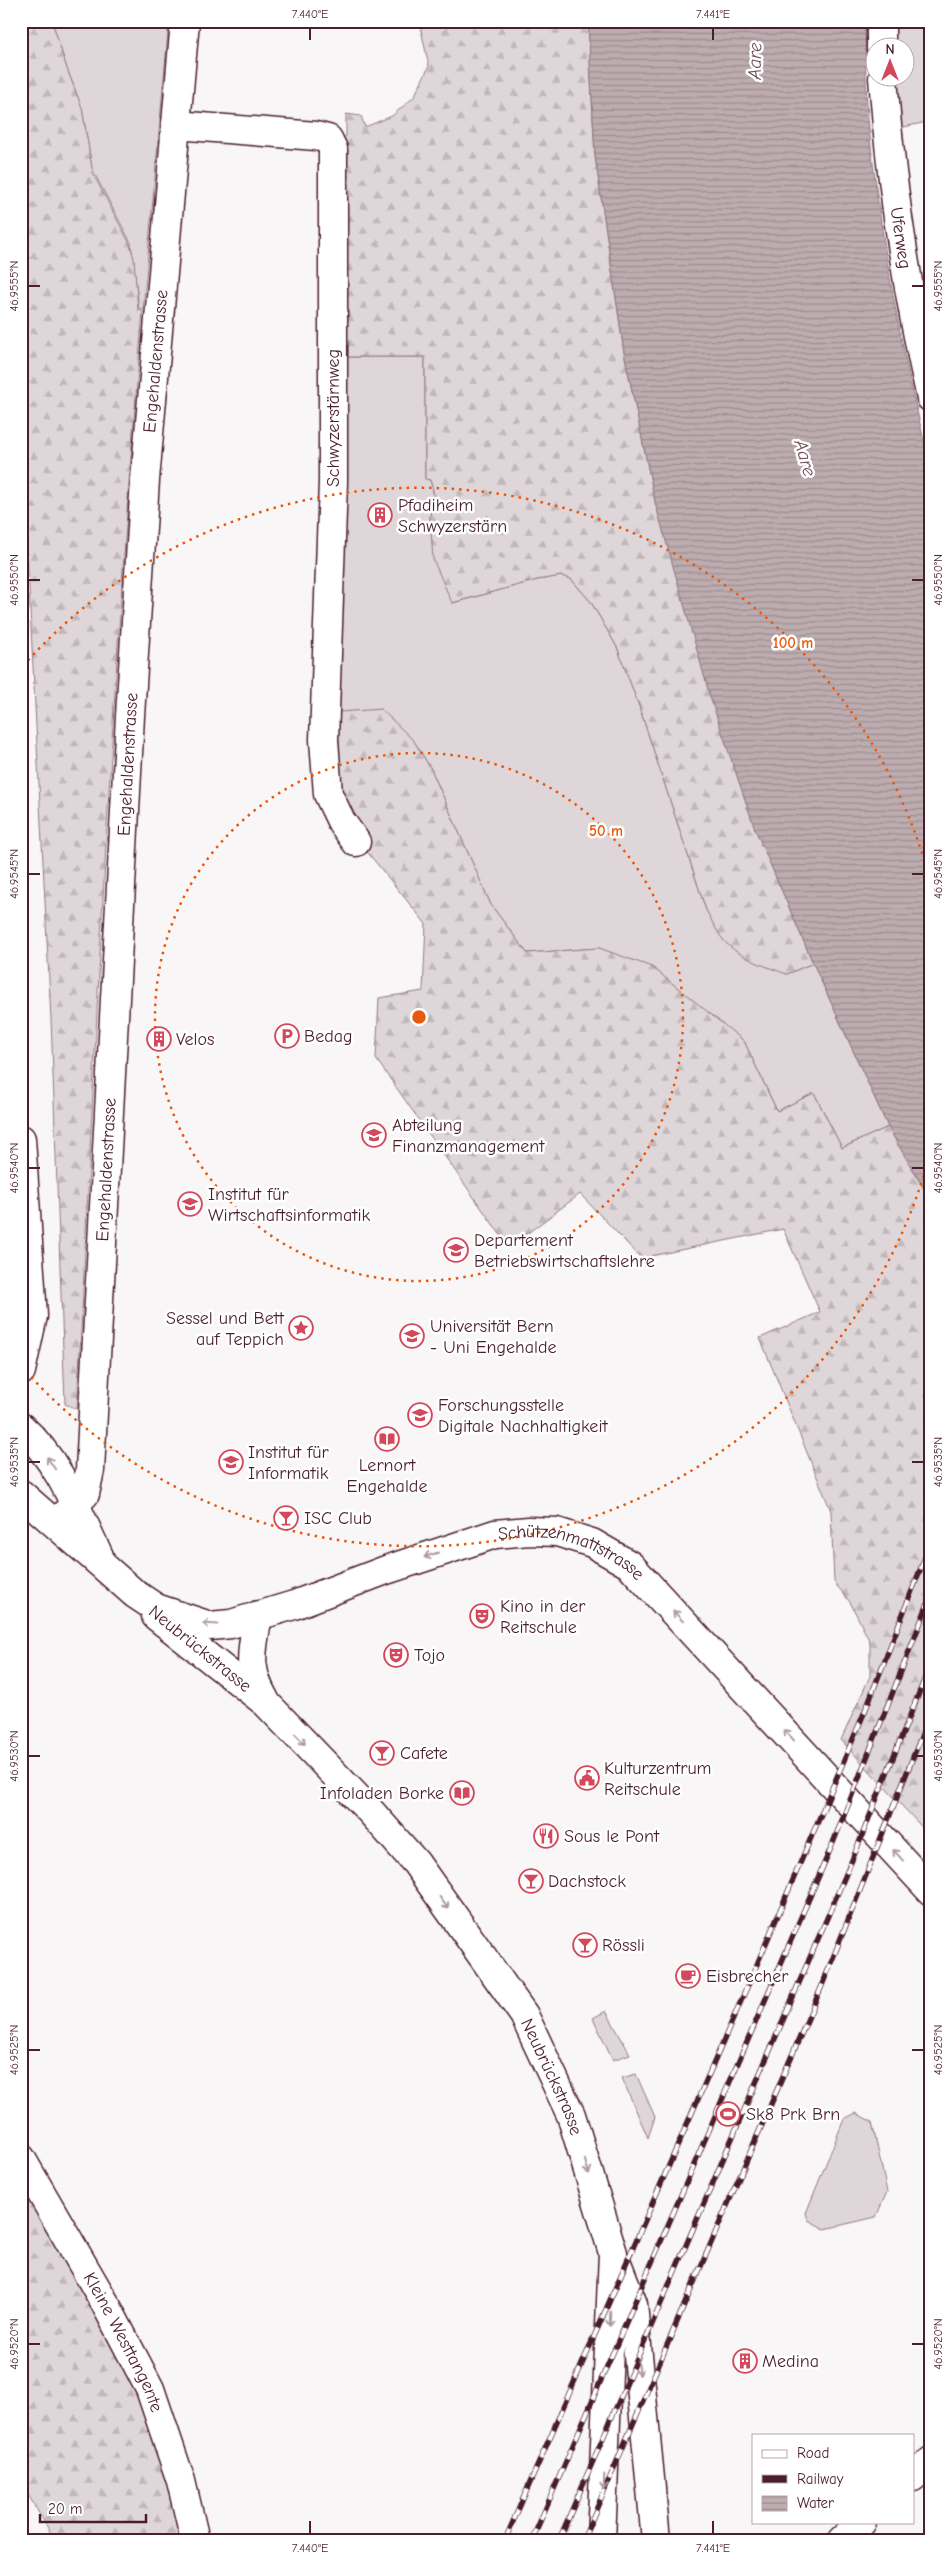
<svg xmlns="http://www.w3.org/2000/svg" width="952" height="2561" font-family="'Comic Neue',sans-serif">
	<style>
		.grass { fill: #ded6d9; stroke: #947a82 }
		.forest { fill: url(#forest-firs); stroke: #947a82 }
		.water { fill: url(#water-rules); stroke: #8f747b }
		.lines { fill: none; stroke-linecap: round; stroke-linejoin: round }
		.minor-casing { stroke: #4a1f2b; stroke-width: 31 }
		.secondary-casing { stroke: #4a1f2b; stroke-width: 31 }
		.primary-casing { stroke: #4a1f2b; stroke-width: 31 }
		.minor { stroke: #fff; stroke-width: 28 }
		.secondary { stroke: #fff; stroke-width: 28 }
		.primary { stroke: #fff; stroke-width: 28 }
		.rail-casing { stroke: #4a1f2b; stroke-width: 5.5 }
		.rail { stroke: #fff; stroke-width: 4; stroke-dasharray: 11; stroke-linecap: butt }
		.oneway { stroke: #ae9aa0 }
		.ticks { fill: none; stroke: #4a1f2b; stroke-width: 2 }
		.ring { fill: none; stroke: #e8590c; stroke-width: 2.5; stroke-dasharray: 2.5 5 }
		.labels { text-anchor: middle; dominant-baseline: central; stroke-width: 5; stroke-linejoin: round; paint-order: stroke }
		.street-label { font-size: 18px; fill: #4a1f2b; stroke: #fff }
		.poi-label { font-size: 18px; fill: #4a1f2b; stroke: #fff; text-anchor: start }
		.water-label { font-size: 19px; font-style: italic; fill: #72515a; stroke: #fff }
		.centre { fill: #e8590c; stroke: #fff; stroke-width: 2.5 }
		.ring-label { font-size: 15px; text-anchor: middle; font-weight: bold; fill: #e8590c; stroke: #fff; stroke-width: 5; stroke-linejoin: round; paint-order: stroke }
		.neatline { fill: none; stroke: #4a1f2b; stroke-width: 2 }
		.ticks-label { font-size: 12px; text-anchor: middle; fill: #4a1f2b }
	</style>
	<defs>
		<pattern id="forest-firs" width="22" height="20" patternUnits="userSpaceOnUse" patternTransform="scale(1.25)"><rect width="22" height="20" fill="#ded6d9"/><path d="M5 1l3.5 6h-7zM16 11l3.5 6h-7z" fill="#c0b7ba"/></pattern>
		<pattern id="water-rules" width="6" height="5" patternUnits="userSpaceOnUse" patternTransform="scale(1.25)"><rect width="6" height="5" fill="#bdadb0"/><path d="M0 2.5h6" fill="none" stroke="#9c8c8f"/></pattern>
	</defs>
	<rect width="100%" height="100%" fill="#f8f6f7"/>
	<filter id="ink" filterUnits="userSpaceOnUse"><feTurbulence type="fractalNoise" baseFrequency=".02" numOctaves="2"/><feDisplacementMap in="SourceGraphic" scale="10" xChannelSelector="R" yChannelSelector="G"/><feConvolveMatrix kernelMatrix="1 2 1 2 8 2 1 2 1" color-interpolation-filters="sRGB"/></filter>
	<g filter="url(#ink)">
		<path class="grass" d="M52,21H169L143,310L139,309L131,243L92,169L82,108L66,66Z
			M888,21H931V121L895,129L890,78H904V48L889,47Z
			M334,357H425V478L430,480L433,490L430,518L453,603L537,580L562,576L571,579L591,602L617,647L639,706L706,910L727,944L787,974L813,963L888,1127L842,1148L814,1093L777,1111L744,1041L599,948L527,953L491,905L431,769L414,741L326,713Z
			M606,2011L630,2054L613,2060L593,2018Z
			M636,2074L655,2117L648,2138L622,2078Z
			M856,2113L872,2122L887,2192L876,2217L825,2229L808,2220L806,2213L844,2119Z"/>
		<path class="forest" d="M21,21H52L66,66L82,108L93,174L130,244L134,259L138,310L143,311C111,676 96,1043 77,1409L65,1404L51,1019L21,432Z
			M419,21H588L595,156L624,352L656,506L755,828L813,963L787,974C767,967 743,959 727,944C718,935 712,921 706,910L639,706L617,647L591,602L571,579L562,576L537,580L452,603L433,559L430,518L433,490L430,480L425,479V357H334L332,145L346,136V114L361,116L365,127L392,116L414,97L429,66Z
			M381,709L414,741L431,769L491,905L527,953L599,948L652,967L744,1041L777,1111L814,1093L842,1148L888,1127L931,1201V1837L841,1740L870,1676V1642L850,1602L834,1582L831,1511L760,1338L820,1312L783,1229L641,1258L580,1194L509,1247L376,1059L379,998L423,991L426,924L342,821L326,713Z
			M21,2158L105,2303L195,2540H55L21,2483Z"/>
		<path class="water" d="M588,21H865C866,56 865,93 869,128C881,242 902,356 931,468V1201L888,1127L813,963L755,829L711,700L656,506L624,352L595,156Z"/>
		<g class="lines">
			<g class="minor-casing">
				<g id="minor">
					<path d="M881,21V48"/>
					<path id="s1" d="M883,78C891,186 907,292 931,398"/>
					<path d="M176,125L316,136L328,139L333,149V482L324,740L328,794L341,821L356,842"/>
					<path id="s2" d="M59,1520L85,1494L90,1470L130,716L145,480L185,21"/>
				</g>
			</g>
			<g class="secondary-casing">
				<g id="secondary">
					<path id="s3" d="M21,2158L105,2303L150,2389L181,2481L195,2540"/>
				</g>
			</g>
			<g class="primary-casing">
				<g id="primary">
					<path d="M21,1139L33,1316L21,1371"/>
					<path d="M21,1427C59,1460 78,1512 99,1556"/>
					<path id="s4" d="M21,1494L135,1594L156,1608L210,1626L231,1624L294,1605L386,1570L495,1534L529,1531L557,1532L592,1543L630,1565L931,1891"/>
					<path d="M258,1615C252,1651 246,1667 265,1700"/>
					<path id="s5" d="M156,1616L266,1703L371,1812L416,1863L524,2015L571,2115L613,2253L601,2540"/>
					<path d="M617,2263L633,2304L656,2540"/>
					<path d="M913,2477L931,2461"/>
					<path d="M842,2540L862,2522"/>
				</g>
			</g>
			<use href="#minor" class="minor"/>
			<use href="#secondary" class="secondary"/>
			<use href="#primary" class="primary"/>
			<g class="rail-casing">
				<path id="rail" d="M505,2540L758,1962L865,1711L931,1542
					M532,2540L833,1843L931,1596
					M559,2540L855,1853L931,1663
					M583,2540L821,1988L931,1712"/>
			</g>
			<use href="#rail" class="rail"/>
		</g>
		<defs><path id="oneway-shaft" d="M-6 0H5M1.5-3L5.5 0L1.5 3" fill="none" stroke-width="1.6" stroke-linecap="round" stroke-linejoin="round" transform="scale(1.25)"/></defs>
		<g class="oneway">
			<use href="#oneway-shaft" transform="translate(51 1463) rotate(-123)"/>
			<use href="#oneway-shaft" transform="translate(431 1555) rotate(161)"/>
			<use href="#oneway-shaft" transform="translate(678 1616) rotate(-133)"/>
			<use href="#oneway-shaft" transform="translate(210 1624) rotate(-176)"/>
			<use href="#oneway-shaft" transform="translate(789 1735) rotate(-133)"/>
			<use href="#oneway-shaft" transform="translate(300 1739) rotate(46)"/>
			<use href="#oneway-shaft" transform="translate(898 1855) rotate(-132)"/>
			<use href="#oneway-shaft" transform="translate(444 1903) rotate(54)"/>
			<use href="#oneway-shaft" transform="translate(587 2167) rotate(73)"/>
			<use href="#oneway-shaft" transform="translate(610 2319) rotate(92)"/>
			<use href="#oneway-shaft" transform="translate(639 2368) rotate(85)"/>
			<use href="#oneway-shaft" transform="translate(604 2482) rotate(92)"/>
		</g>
	</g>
	<path class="ticks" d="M310,28V40M713,28V40M28,286H40M912,286H924M28,580H40M912,580H924M28,874H40M912,874H924M28,1168H40M912,1168H924M28,1462H40M912,1462H924M28,1756H40M912,1756H924M28,2050H40M912,2050H924M28,2344H40M912,2344H924M310,2521V2534M713,2521V2534"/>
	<g class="ring">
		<circle cx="419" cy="1017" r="264"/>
		<path d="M930 1154A529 529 0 0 1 23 1368M23 666A529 529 0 0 1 930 880"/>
	</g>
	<defs>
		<g id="building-ring" transform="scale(1.25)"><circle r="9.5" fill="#fff" stroke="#d1495b" stroke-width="1.5"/><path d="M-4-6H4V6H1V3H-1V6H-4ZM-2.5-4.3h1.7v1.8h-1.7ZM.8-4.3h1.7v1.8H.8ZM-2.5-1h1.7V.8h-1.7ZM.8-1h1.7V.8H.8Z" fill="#d1495b"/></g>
		<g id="parking-ring" transform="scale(1.25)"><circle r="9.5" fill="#fff" stroke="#d1495b" stroke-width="1.5"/><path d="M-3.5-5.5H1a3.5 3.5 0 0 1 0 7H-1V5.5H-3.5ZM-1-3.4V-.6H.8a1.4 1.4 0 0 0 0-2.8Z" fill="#d1495b"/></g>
		<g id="university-ring" transform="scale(1.25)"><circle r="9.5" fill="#fff" stroke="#d1495b" stroke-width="1.5"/><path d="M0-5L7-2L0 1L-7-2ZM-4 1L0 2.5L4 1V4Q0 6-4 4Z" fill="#d1495b"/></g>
		<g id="sight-ring" transform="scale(1.25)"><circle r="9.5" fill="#fff" stroke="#d1495b" stroke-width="1.5"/><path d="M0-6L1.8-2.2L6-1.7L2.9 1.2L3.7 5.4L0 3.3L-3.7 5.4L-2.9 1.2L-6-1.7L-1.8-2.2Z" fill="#d1495b"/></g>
		<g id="library-ring" transform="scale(1.25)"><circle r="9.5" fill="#fff" stroke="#d1495b" stroke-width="1.5"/><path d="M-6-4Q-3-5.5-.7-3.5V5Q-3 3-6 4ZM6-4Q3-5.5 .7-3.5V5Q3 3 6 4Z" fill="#d1495b"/></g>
		<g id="bar-ring" transform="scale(1.25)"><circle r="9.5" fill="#fff" stroke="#d1495b" stroke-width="1.5"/><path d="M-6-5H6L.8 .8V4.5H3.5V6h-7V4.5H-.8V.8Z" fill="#d1495b"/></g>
		<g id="theatre-ring" transform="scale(1.25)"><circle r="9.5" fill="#fff" stroke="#d1495b" stroke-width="1.5"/><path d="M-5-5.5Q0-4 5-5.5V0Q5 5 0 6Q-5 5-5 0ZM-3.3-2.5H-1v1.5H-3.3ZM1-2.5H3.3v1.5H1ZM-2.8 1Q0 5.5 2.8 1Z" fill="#d1495b"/></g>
		<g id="civic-ring" transform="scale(1.25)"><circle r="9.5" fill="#fff" stroke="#d1495b" stroke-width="1.5"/><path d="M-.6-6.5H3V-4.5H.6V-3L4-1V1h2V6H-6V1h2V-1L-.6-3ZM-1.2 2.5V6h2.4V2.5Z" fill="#d1495b"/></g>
		<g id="restaurant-ring" transform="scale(1.25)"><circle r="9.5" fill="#fff" stroke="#d1495b" stroke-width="1.5"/><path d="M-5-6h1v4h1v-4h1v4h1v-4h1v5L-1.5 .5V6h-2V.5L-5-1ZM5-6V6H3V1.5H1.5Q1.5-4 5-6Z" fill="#d1495b"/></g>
		<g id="cafe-ring" transform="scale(1.25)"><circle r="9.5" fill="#fff" stroke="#d1495b" stroke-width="1.5"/><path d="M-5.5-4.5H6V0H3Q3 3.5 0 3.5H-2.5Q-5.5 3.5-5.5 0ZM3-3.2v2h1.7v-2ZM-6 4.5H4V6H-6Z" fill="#d1495b"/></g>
		<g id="stadium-ring" transform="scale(1.25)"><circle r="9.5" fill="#fff" stroke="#d1495b" stroke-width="1.5"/><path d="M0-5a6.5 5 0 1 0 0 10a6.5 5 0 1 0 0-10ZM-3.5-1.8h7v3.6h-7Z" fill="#d1495b"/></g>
	</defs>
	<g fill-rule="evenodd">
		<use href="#building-ring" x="380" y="515"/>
		<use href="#parking-ring" x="287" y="1036"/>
		<use href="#building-ring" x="159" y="1039"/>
		<use href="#university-ring" x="374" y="1135"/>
		<use href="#university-ring" x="190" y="1204"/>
		<use href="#university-ring" x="456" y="1250"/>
		<use href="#sight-ring" x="301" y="1328"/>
		<use href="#university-ring" x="412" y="1336"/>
		<use href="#university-ring" x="420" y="1415"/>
		<use href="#library-ring" x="387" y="1439"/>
		<use href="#university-ring" x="231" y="1462"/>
		<use href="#bar-ring" x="286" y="1518"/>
		<use href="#theatre-ring" x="482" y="1616"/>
		<use href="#theatre-ring" x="396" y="1655"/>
		<use href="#bar-ring" x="382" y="1753"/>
		<use href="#civic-ring" x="587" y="1778"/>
		<use href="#library-ring" x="462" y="1793"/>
		<use href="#restaurant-ring" x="546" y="1836"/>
		<use href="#bar-ring" x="531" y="1881"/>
		<use href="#bar-ring" x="585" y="1945"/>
		<use href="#cafe-ring" x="688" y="1976"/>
		<use href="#stadium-ring" x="728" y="2114"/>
		<use href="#building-ring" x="745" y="2361"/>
	</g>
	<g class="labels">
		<g class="street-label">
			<text stroke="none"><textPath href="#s1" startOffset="161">Uferweg</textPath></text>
			<text stroke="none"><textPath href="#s2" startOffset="1172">Engehaldenstrasse</textPath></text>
			<text transform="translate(333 418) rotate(-90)">Schwyzerstärnweg</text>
			<text stroke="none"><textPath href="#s2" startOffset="768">Engehaldenstrasse</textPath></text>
			<text stroke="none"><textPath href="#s2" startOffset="362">Engehaldenstrasse</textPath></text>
			<text stroke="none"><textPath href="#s4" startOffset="615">Schützenmattstrasse</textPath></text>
			<text transform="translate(200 1649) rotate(39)">Neubrückstrasse</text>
			<text stroke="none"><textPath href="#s5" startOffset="614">Neubrückstrasse</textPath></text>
			<text stroke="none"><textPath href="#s3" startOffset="211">Kleine Westtangente</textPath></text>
		</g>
		<g class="poi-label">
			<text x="398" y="505">Pfadiheim<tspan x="398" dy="21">Schwyzerstärn</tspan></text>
			<text x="304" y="1036">Bedag</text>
			<text x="176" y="1039">Velos</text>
			<text x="392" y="1125">Abteilung<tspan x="392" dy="21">Finanzmanagement</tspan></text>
			<text x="208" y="1194">Institut für<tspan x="208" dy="21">Wirtschaftsinformatik</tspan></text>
			<text x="474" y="1240">Departement<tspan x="474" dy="21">Betriebswirtschaftslehre</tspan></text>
			<text x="284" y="1318" text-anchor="end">Sessel und Bett<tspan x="284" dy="21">auf Teppich</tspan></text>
			<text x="430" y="1326">Universität Bern<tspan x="430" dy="21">- Uni Engehalde</tspan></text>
			<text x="438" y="1405">Forschungsstelle<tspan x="438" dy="21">Digitale Nachhaltigkeit</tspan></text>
			<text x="248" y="1452">Institut für<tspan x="248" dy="21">Informatik</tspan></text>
			<text x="387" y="1465" text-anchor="middle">Lernort<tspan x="387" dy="21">Engehalde</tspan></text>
			<text x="304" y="1518">ISC Club</text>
			<text x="500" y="1606">Kino in der<tspan x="500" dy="21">Reitschule</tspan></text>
			<text x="414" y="1655">Tojo</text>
			<text x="400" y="1753">Cafete</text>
			<text x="604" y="1768">Kulturzentrum<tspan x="604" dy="21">Reitschule</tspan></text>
			<text x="444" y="1793" text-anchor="end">Infoladen Borke</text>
			<text x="564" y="1836">Sous le Pont</text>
			<text x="548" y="1881">Dachstock</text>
			<text x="602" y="1945">Rössli</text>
			<text x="706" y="1976">Eisbrecher</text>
			<text x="746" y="2114">Sk8 Prk Brn</text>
			<text x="762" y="2361">Medina</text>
		</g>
		<g class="water-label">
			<text transform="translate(755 61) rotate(-89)">Aare</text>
			<text transform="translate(805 458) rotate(74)">Aare</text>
		</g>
	</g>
	<circle cx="419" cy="1017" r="8" class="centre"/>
	<g class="ring-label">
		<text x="793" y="648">100 m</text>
		<text x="606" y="836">50 m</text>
	</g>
	<rect width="952" height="2561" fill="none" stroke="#fff" stroke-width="55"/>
	<rect x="752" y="2434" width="162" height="90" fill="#ffffff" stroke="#b7a5aa"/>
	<rect x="762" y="2450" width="25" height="8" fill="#ffffff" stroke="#b7a5aa"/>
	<text x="797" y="2458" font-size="15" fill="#4a1f2b">Road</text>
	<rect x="762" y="2475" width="25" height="8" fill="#4a1f2b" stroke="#b7a5aa"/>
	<text x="797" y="2484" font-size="15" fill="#4a1f2b">Railway</text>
	<rect x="762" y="2496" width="25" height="15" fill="url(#water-rules)" stroke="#b7a5aa"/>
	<text x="797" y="2508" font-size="15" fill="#4a1f2b">Water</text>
	<g transform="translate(890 62)"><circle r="24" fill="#ffffff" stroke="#b7a5aa"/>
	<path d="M0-4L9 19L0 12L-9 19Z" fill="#d1495b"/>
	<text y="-8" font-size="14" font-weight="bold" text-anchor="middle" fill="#4a1f2b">N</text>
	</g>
	<path d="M40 2514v8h106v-8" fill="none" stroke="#4a1f2b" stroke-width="2.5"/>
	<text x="48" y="2514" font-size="15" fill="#4a1f2b" stroke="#ffffff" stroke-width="4" paint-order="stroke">20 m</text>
	<rect x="28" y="28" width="896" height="2506" class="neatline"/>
	<g class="ticks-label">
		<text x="310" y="18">7.440°E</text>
		<text x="713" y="18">7.441°E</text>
		<text transform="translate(14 286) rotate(-90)" y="4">46.9555°N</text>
		<text transform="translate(938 286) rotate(-90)" y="4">46.9555°N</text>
		<text transform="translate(14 580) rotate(-90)" y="4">46.9550°N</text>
		<text transform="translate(938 580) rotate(-90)" y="4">46.9550°N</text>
		<text transform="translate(14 874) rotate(-90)" y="4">46.9545°N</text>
		<text transform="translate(938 874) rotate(-90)" y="4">46.9545°N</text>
		<text transform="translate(14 1168) rotate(-90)" y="4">46.9540°N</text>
		<text transform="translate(938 1168) rotate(-90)" y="4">46.9540°N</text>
		<text transform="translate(14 1462) rotate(-90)" y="4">46.9535°N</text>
		<text transform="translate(938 1462) rotate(-90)" y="4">46.9535°N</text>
		<text transform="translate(14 1756) rotate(-90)" y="4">46.9530°N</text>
		<text transform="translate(938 1756) rotate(-90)" y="4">46.9530°N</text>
		<text transform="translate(14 2050) rotate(-90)" y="4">46.9525°N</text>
		<text transform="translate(938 2050) rotate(-90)" y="4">46.9525°N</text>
		<text transform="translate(14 2344) rotate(-90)" y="4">46.9520°N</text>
		<text transform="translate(938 2344) rotate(-90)" y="4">46.9520°N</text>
		<text x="310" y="2552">7.440°E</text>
		<text x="713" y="2552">7.441°E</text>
	</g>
</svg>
